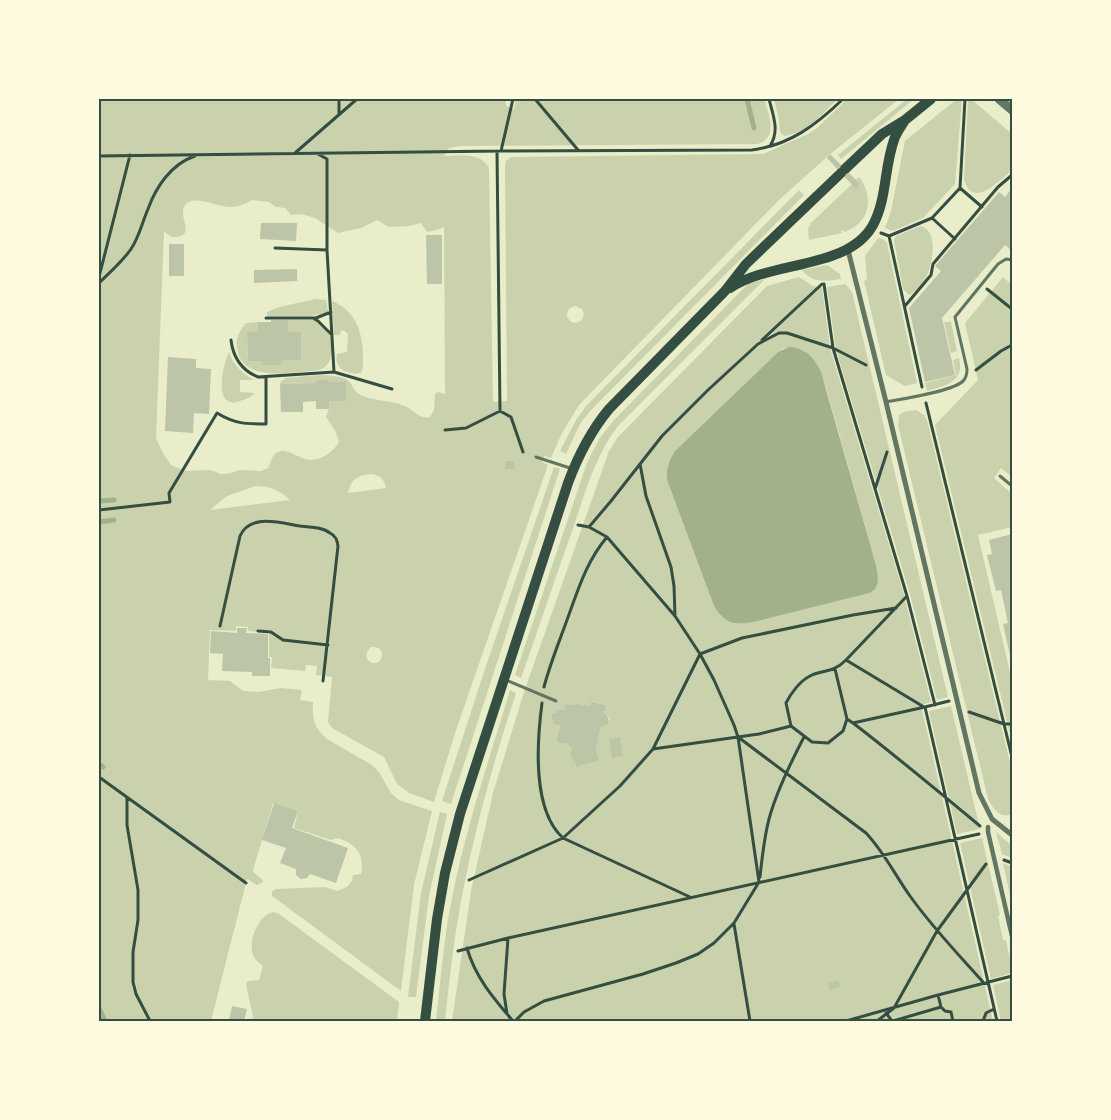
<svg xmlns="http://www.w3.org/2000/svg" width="1111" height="1120" font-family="Roboto,sans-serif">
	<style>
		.green { fill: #cad2ad; fill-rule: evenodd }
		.water { fill: #a3b18a }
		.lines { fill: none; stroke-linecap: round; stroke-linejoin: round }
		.stream { stroke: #a3b18a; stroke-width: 5 }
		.building { fill: #bcc5a7 }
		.path { stroke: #344e41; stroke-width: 3 }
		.service { stroke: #617663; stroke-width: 3 }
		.pedestrian { stroke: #617663; stroke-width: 4.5 }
		.minor { stroke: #617663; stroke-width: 5 }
		.tertiary { stroke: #617663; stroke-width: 9 }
		.secondary { stroke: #344e41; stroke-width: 10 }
		.neatline { fill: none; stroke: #344e41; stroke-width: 2 }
	</style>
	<rect width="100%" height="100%" fill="#e9edc9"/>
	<path class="green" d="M99,99H505L506,106L514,109L516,99H531L533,101L535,99H764C769,115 779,138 757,144L461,146L449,148L444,156C460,156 481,152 489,168L493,402L507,401L505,167L506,161L511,157L763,154L808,134L817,128L847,99H899L829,155L778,201L579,405L561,435L551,458L544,456L542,462L548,465L455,733L434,802L409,793L397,784L384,757L332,728L328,722L332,677L316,675L317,666L306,665L305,671L271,668L272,657H269V633L248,631V627L236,626V631L210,630L208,680L230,681L243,691L258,692L281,688L302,690L300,700L313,702C312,718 314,728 327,739L372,765L379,772L391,793L399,800L432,811L414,885L401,991L272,896V891L276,889L325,887L337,891L347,887L352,881L353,875L361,874C365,854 356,844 338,838L331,840L294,828L298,811L273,803L253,870C254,876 262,876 263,882L257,885L247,879L211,1021H99ZM252,200L269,202L276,207L285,208L291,215L302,214L315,218L338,233L361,228L377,220L389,227L409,226L421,223L427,232L437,230L444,227L445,394L438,392L435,394L434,410L430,417C421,420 414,411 407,407C393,400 370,401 359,394C350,388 354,380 340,377C325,373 301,377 286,378L281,381L280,384L316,383V380H328V382H346V401H329V409L326,417L335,430L339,442C333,453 318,463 305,459C296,457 284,446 275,454C271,457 271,464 268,468L261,471L240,470L227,474H221L210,470L186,471L171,465L163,453L156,438L164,231C168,235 170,237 177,237C193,235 182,220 183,212C183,208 185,204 189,202C198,197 219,207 230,207C239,207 245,204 252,200ZM576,306L582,309L584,314L582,320L576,323L571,322L567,317C567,310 569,307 576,306ZM372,474C381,476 384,479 386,488L348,493C351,479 358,475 372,474ZM255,486C270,486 279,490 290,500L210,510L227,496ZM371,647C390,645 381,671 369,661C364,657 367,651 371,647Z
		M774,99H838C823,113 807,133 784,136L780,132L779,120Z
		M907,99H914L841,159L838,155Z
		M957,99H962L955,184L923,218L893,231L885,228L891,211L905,141Z
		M968,99H971L1012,134V170C1000,180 973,210 964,180Z
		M859,177C870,190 872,212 858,224C854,228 849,230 844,232V230L841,231L842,233L809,240L808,229L811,223L852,184L856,188L860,184L856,180Z
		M799,190L804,195L590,411L580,424L566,454L560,451L576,420L586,406Z
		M920,226C939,230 933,262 927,275C924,282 916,292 909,295L903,289L894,240L896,236Z
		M878,238L883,239L887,243L917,383L905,386L886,375L864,281L867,280L865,256Z
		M827,265L840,274L841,279C825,281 813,284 802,270Z
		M799,277L813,286L822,287L830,348L904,595L931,702L921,705L993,1021H452L471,891L493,793L524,692L609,451L618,437L767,286ZM784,348L803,350L812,357L826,387L876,565C878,576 881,587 870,593L758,621L739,624L714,606L667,480L675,451L778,352ZM592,702L606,705L604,714L607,715L610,719L608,724L605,726H601L596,750L599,761L576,767L575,765L583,763L567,743L561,744L556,741L560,726L553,724L551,714L556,712L557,708L564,710L565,706L567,704L573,705L574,703L590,706Z
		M1003,277L1012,285V477L1001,468L994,478L1012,494V527L978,535L1012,681V742L935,425L978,380L965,323Z
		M765,279L618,426C594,457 584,497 571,534C554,582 538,630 521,678L515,675L587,463L599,439L614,420L738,294L748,284Z
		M845,284L852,292L948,697L937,700L910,594L836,350L827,287Z
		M316,299L326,300L328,311L327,313L310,316H269L267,315V312L279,307Z
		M332,301C355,310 362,330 363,354C363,360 364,368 361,373C348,376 333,368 337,354L347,352L348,334L343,330L341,331L340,335H334Z
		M288,320H314L329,334C333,347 334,366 319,370C294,372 241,384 237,348C235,339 240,330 246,323L258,322V332H247L248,361H262V365H281V361L301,360V332H288Z
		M944,322H951L957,351L951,353Z
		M229,352C233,365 242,373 254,380H240V392L255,393L254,394C250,398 245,399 240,401C212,411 223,364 229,352Z
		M959,358C965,382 945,386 927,391L925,383L956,375L953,360Z
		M916,410L924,415L927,420L1012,771V814C1000,819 993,809 988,799L898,425L899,415L904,412Z
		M554,467L560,469L451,804L442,801L484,672Z
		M510,690L516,693C493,763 473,835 460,907C453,945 449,983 445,1021H436C441,978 444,935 453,893C467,824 490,757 510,690Z
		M951,706L980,829L957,834L929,711Z
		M440,812L447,814L429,896L416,997H408L421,893Z
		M996,832L1012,846V858L1002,854Z
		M982,838L1000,915L998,916L1003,940H1006L1012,969V973L991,979L960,843Z
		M1003,863L1012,867V904Z
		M273,912L279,914L399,1002L397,1021H252L253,1017L246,984L248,981L259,980L263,966C260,963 256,961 254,957C247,943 257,916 273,912Z
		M1012,980V1021H1001L993,985Z"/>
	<path class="water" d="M789,347C806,348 814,357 821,372L876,565C878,576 881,587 870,593L758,621C736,626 726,625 714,606L667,480V471L670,460L675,451L778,352Z"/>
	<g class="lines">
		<path class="stream" d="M747,99L754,128
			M99,501L114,500
			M99,522L114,520
			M99,764L103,767
			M99,1008L105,1021"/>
	</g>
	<path class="building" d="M830,154L860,184L856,189L827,158Z
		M1012,188V236L1011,238L1012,240V251L1005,245L942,318L955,375L925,382L909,308L941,271L935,266L999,192L1005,197Z
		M261,223H297L296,241L260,239Z
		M426,235H442V284H427Z
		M169,244H184V276H169Z
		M297,269V281L254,283V270Z
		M271,320H288V332H301V360L281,361V365H262V361H248L247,332H258V322H271Z
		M168,357L196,359V368L211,369L209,414L194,413L193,433L165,431Z
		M316,380H328V382H346V401H329V409H316V401L303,402V412H281L280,384L316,383Z
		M505,461H515V469H505Z
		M1012,534V660H1011L1003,624L1008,623L1001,590L996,591L987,555L992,554L989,540Z
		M237,628H247L246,633L268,634V658H270V676H252V672L222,671L223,654L210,653L211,631L237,633Z
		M591,702L606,705L604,714L607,715L609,721L608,724L605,726H601L596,750L599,761L576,767L575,761L572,759L570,755L572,749L567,743L561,744L556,741L560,726L553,724L551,714L556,712L557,708L564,710L565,706L567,704L573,705L574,703L590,706Z
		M620,737L623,756L612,758L609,739Z
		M274,803L298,811L292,828L348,848L336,883L310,874L307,878L301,879L296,875V869L280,863L286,848L262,840Z
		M838,980L840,986L830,990L828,983Z
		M232,1006L247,1009L244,1021H229Z"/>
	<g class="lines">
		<path class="path" d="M339,99V114
			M535,99L578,150
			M769,99C773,115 780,131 770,146
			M497,151L500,411
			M501,151L513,99
			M295,153L357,99
			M318,154L327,159V250L334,372
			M99,156L501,151L752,150C790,145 816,125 843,99
			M960,188L982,207
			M932,218L955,239
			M881,233L889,236L922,387
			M889,236L932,218L960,188L965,99
			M275,248L327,250
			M99,277L130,155
			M99,283C110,272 122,262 131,249C139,237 142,223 148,209C156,187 171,164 195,156
			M824,284L833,348L907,596L935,705
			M987,289L1012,309
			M905,306L931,275L933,264L998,187L1012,175
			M266,318H316L331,312
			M313,318L318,321L332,335
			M231,340C233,357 241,370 258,377L334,372L392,389
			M762,340L822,284
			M976,370L1001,351L1012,345
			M926,403L1012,757
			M445,430L466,428L500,411L511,417L523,452
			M640,464L646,496L671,567L674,586L675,616L700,654L714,680L734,725L738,737L866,833C884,852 895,875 910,896C932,927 958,954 983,982
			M875,489L887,452
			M99,510L170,502L169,493L217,413C235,424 246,424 266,424V377
			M578,525L589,527L607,537L675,616
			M589,527L611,501L662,436L708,390L758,344L779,333H787L833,348L866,365
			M220,626L240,536C250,513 281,523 300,526C310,527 322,527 330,533C336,536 337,540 338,546L323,681
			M258,631L271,632L283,640L328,645
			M846,660L907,596
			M835,669L847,719
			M544,687C550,664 559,642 567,620C578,590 586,562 607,537
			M949,701L925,707L997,1021
			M542,703C537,741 532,810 563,838L690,897
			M969,712L1004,724H1012
			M853,723C896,756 938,791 980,826
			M791,726L786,703C791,693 800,681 810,676C824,669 832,674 846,660L924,707
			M653,749L700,654L742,638L853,615L896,608
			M99,777L246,883
			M127,798V825L138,890V920L133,952V982L136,994L150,1021
			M1004,860L1012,863
			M760,877C762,858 764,838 769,819C776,793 791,762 804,737
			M469,880L563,838L620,786L653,749L759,734L791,726L812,742L828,743L843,731L847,719L853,723L925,707
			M734,924L750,1021
			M467,948C475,977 494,999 513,1021
			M458,951L508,938L979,834
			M938,995L941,1007
			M886,1013L892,1021
			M507,1014L504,994L508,938
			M515,1021L524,1012L544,1001L643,974L676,963L698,954L714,943L734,923L759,882L738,737
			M846,1021L938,995L1012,976
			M877,1021L894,1008L937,931L986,864
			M893,1021L941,1007L945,1011L951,1012L953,1021
			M983,1021L986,1013L994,1009"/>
		<path class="service" d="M886,402C902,399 956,391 964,380C967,376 967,373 967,369L955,317L998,264L1006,259L1012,260
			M536,457L573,469
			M1000,476L1012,486
			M506,680L556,701"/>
		<path class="pedestrian" d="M988,827V832L1012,936"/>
		<path class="minor" d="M848,250L886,402L979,793L992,819L1012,835"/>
		<path class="tertiary" d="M999,99L1012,110"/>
		<path class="secondary" d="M845,169L882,134L905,120L931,99
			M730,288C772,260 848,270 873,225C887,199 884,168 894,140C896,133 901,127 905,120
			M425,1021L437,919L445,873L460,814L568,483C578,456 590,432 609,409L725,291L746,264L841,173"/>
	</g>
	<rect width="1111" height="1120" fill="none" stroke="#fefae0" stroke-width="200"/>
	<rect x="100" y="100" width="911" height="920" class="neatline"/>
</svg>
